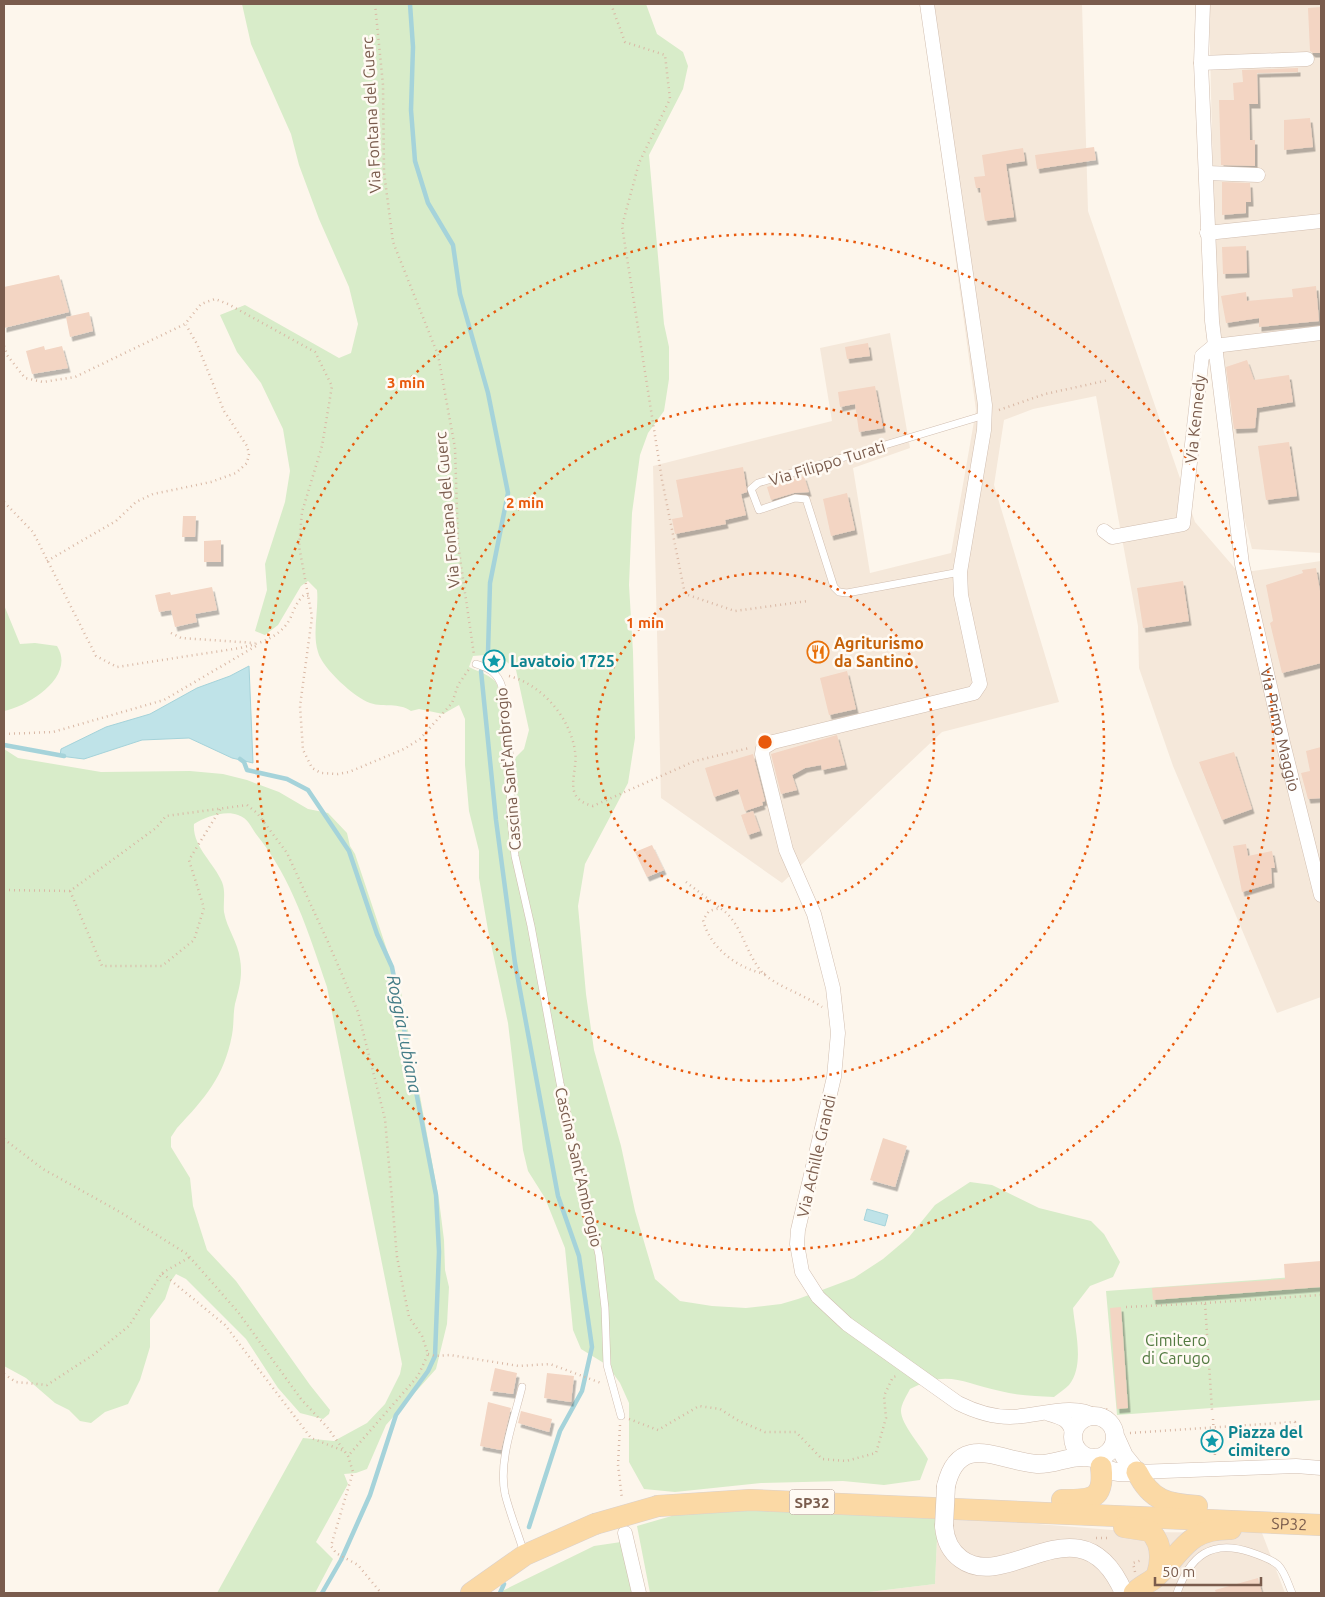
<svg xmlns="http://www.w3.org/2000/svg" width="1325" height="1597" font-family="Ubuntu,sans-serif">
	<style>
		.residential { fill: #f5e8da }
		.green { fill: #d8ecc9; fill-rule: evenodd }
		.water { fill: #bfe3e8; stroke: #a5d3da }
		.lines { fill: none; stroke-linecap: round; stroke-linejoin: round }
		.stream { stroke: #a5d3da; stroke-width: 4.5 }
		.building { fill: #f3d5c3; filter: url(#shadow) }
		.service-casing { stroke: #d1beb0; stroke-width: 8 }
		.minor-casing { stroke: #d1beb0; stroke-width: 15 }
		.tertiary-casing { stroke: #d1beb0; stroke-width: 19 }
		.primary-casing { stroke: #dad1cd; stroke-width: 22 }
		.path { stroke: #d9b8a5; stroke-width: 2.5; stroke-dasharray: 1 4; stroke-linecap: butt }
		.service { stroke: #fff; stroke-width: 7 }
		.minor { stroke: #fff; stroke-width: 14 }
		.tertiary { stroke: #fff; stroke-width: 18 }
		.primary { stroke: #fbd9a5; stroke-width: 21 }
		.tertiary-bridge-casing { stroke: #d1beb0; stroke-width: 19; stroke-linecap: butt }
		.primary-bridge-casing { stroke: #dad1cd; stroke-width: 22; stroke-linecap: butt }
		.tertiary-bridge { stroke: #fff; stroke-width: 18 }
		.primary-bridge { stroke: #fbd9a5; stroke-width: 21 }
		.ring { fill: none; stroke: #e8590c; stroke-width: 2.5; stroke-dasharray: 2.5 5 }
		.labels { text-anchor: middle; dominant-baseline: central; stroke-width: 5; stroke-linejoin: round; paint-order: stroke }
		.shield { fill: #fffaf3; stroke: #a28b7f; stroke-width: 1 }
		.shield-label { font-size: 15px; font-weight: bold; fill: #7a5c4d }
		.street-label { font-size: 16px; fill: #7a5c4d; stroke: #fffaf3 }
		.food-label { font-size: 16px; font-weight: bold; fill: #c56008; stroke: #fffaf3; text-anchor: start }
		.culture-label { font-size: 16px; font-weight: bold; fill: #0d838f; stroke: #fffaf3; text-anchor: start }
		.park-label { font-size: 16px; fill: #537a41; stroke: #fffaf3 }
		.water-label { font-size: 18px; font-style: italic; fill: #437c86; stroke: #fffaf3 }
		.centre { fill: #e8590c; stroke: #fffaf3; stroke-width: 2.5 }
		.ring-label { font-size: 15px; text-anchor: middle; font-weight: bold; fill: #e8590c; stroke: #fffaf3; stroke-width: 5; stroke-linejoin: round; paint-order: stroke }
	</style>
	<defs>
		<filter id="shadow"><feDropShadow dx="2.5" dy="4.5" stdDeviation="0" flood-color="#0004"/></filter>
	</defs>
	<rect width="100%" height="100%" fill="#fdf6ec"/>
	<path class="residential" d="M921,4H1082L1088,211L1195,522L1239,573L1321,561V997L1277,1013L1173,766L1139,668L1138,626L1096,396L1033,409L1004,420L994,485L1059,702L942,732L782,883L661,798L653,466L832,421L820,348L890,333L910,448L853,468L870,573L951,553L976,410Z
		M1209,4H1321V553L1252,549L1227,451L1217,359Z
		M938,1516L1137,1532L1262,1533L1285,1593H861L935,1584Z"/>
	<path class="green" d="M242,4H646L657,34L683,52L688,66L683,89L649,155L664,324L669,347V379L664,411L648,433L640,455L632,513L629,585L633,652L635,738L628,783L585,864L578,906L586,994L594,1050L621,1146L635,1211L655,1279L680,1301L712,1306L746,1308L781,1304L798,1299L854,1278L883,1259L909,1237L935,1205L970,1182L992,1185L1039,1208L1091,1221L1104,1234L1120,1262L1113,1277L1090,1286L1073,1308C1075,1331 1085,1365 1069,1385C1065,1389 1059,1393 1054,1397C1036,1396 1018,1396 1000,1391C962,1383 948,1369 910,1389C907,1395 901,1404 901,1411C901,1424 921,1446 928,1459L920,1480L884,1485L843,1481L761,1483L675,1492L644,1489L629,1462V1403L620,1383L607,1365L581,1349L573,1330L565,1248L545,1198L528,1171L523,1150L508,1023L488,930L479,878V851L469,811L465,765V719L459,705L443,714L419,709L411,711C398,702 385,708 370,703C355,698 322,668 318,652C312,633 319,609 317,590L308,581L301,586L278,625L265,635L255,631L267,590L265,564L285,502L290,471L283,429L261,383L237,352L220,315L245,305L339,358L351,353L358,324L349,287L319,219L299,165L291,134L251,44ZM498,654L516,670L529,730L524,749L515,758C504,743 503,688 494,680C487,674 477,671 469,667L473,656Z
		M4,605L20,644L35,643L57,646C76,676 30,706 4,711Z
		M4,749L18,758L101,772L190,771L223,774L247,780L279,792L308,809L328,813L347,833L350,846L355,854L401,992L439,1200L444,1240L445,1270L449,1287L447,1324L436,1369L386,1425L367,1469L356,1473L344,1474L348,1484L316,1542L333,1559L315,1593H217L303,1438L334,1441L367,1423L385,1404L400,1374L402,1364L327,987C309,934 292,878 256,834C251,827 248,818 238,815C225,810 205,817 194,824C192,846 214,863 222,882C226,892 223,902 224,912C227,929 238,942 240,959C243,976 239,989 235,1004C233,1014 234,1025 232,1035C224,1077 205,1098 177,1128L171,1137V1147L190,1178L193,1206L207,1250L236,1281L310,1385L330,1410L329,1414L323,1419L300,1413L278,1388L246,1339L186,1279L176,1274L171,1281L165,1299L150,1319V1347L140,1380L128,1404L105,1412L91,1423L80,1421L69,1410L55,1403L26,1378L4,1366Z
		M1321,1275V1400L1117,1415L1106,1291Z
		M741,1507L938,1516L935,1584L861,1593H650L637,1526L675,1515Z
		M621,1542L634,1593H498L594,1546Z"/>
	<path class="water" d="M249,666L253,763L232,758L189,738L142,740L84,759L60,756L61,749L106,727L150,714L197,688L230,676Z
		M867,1209L888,1215L885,1226L864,1220Z"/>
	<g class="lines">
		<path class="stream" d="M410,4L413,47L411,110L415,161L428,203L453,245L460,294L488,393L508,493L490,583L488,653
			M481,671L496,820L515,963L558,1196L579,1256L592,1347L582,1391L560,1431L529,1527
			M4,745L64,756
			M240,759L244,762L247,770L287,779L308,790L349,851L377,934L392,967L436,1195L439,1252L435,1356L428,1371L396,1415L370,1495L341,1560L322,1593
			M500,1593L504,1584"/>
	</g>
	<path class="building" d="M1321,7V53H1313L1310,51L1308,8Z
		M1298,68V72L1257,73L1258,104H1249L1250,140H1255V166L1221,165L1219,100H1234L1233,83L1243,82L1242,70Z
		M1310,118L1313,147L1284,150V120Z
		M1094,147L1096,160L1037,169L1035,155Z
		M1023,148L1025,161L1006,164L1014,217L985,221L980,188H976L974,177L985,176L982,155Z
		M1222,182L1250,183L1251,202H1246V213L1222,215Z
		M1246,246L1247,273L1223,274L1222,247Z
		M59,275L69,312L4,328V287Z
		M1316,286L1319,321L1259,327V318L1226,323L1221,296L1246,292L1247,301L1293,297L1292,289Z
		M89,312L93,331L70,337L66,317Z
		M868,343L870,356L847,359L845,347Z
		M44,346L45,350L62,346L68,368L32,374L26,351Z
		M1247,360L1254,380L1289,375L1293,402L1257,408L1255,428L1234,429L1226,367Z
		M875,386L883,428L859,432L855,404L840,407L838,392Z
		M1289,442L1297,496L1266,500L1258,446Z
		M743,467L747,492L741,494L746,515L725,520L726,524L675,534L672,519L683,517L676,480Z
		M804,476L809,492L794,493L771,500L767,487Z
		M847,493L855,530L831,536L823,499Z
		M183,516H196L195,537H182Z
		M221,540V562H204V541Z
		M1316,568L1321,597V663L1282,673L1270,623L1273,621L1266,585L1294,576L1303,573L1302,570Z
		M1183,581L1189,621L1143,628L1137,588Z
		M212,587L217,610L195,614L197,622L175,627L171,610L159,612L155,595L170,592L171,595Z
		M847,671L856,709L829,715L820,678Z
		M837,735L845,765L822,770L821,765L805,768L792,775L797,790L781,794L771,754Z
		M1321,747V798L1308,799L1301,773L1310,771L1306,751Z
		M1234,752L1252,809L1222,820L1199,762Z
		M753,754L765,801L762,802L763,805L745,811L738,789L714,797L705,768Z
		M753,811L760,831L748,835L741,815Z
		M1246,844L1248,856L1272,851L1275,868H1271L1272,883L1242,892L1233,846Z
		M652,845L664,870L647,877L635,852Z
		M883,1138L907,1146L895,1187L870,1180Z
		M1321,1261V1287L1153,1300L1152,1288L1285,1279L1284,1264Z
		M1121,1307L1128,1408L1117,1409L1110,1308Z
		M495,1368L517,1373L513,1394L490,1391Z
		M547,1373L574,1376L571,1402L544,1398Z
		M488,1402L511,1408L501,1450L480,1446Z
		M521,1411L552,1419L549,1432L518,1423Z
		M1258,1578L1262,1593H1216L1215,1590Z"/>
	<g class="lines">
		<g class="service-casing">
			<path id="service" d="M960,572L847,593L839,592L834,587L806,499L795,498L759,510L751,489L758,483L985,415
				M476,664C489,668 498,673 502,687L511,768L510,810L515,856L531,926L560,1083L599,1255L605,1308L607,1365L621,1416
				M522,1387C514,1420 498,1461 505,1494C510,1514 518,1533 524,1553
				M1177,1593C1190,1556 1211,1539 1250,1552C1259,1555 1271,1559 1278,1565C1285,1572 1288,1584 1292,1593"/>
		</g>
		<g class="minor-casing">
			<g id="minor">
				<path d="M927,4L985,405L984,430L960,572L961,595L980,684L974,693L773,742L763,748L762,754L786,850L814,914L820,937L833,988L838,1033L834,1077L798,1230L797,1244L802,1272L818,1297L847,1324L958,1403C974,1411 992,1417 1010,1417C1034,1417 1075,1402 1094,1416"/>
				<path id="s1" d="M1203,4L1201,63L1212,321L1242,564L1283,743L1321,895"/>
				<path d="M1201,63L1307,59"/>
				<path d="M1207,173L1258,175"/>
				<path d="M1207,233L1321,221"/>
				<path d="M1104,531L1112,537L1183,524L1202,356L1214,346L1321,333"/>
				<path d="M1049,1414C1063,1418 1070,1420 1073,1436"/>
				<path d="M1137,1472L1296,1466L1321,1468"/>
				<path d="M625,1533L639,1593"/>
			</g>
		</g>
		<g class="tertiary-casing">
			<path id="tertiary" d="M1073 1437a21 21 0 1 1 42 0a21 21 0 1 1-42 0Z
				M1115,1436L1124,1456L1137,1472
				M1096,1458C1105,1474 1120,1473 1137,1472
				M946,1486C959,1430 1001,1462 1037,1464C1055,1465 1066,1456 1086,1457
				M944,1526C945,1539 950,1551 961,1559C1008,1594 1081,1494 1124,1593"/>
		</g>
		<g class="primary-casing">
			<g id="primary">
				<path d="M1137,1472C1151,1501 1168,1504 1197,1506"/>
				<path d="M1062,1500C1090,1500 1105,1501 1101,1467"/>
				<path id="s2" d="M658,1506L750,1500L1321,1525"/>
				<path d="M1124,1527L1150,1531C1162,1543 1162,1559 1157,1575"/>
				<path d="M471,1593L525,1555L595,1524"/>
				<path d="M1134,1593C1140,1586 1149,1583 1156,1577C1182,1553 1187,1528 1231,1529"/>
			</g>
		</g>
		<path class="path" d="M375,4L383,85L384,172L393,242L438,355L455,448L458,544L474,655
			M611,4L625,42L665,55L670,99L639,163L622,226L662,480L685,594L735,611L808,601
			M4,346L7,355L25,378L43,382L75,377L185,324L201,304L215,299L228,304L315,352L332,386L322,446L302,512L299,546L312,617L300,706L303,750L312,768L321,773L338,774L349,772L404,749L420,739L452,703L458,685L469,669
			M999,410L1045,394L1109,380
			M4,502L33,532L96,656L117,667L240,648C261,643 279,638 290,619C294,610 297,601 304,595L310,596
			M47,561L116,521L136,502L153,494L211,482L236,473L247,463L249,454L247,446L224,411L197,344L186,325
			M171,633L181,638L255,643
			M509,676C541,684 570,717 575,751C579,772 560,798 593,806L695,761L749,748
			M4,734L53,732L164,700L256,646
			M686,882L720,908
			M4,890L70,891L156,828L166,816L247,805L257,813L287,853L328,942L358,1012L385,1119L397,1257L409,1317L422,1336L428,1354L418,1376L348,1456
			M70,891L102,966H162L194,940L204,908L189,860L221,808
			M765,974C737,968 710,948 703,920L709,911L720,908C742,922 745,953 762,972C775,986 805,995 822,1007
			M4,1139L43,1169L120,1212L187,1254L238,1312L301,1399L327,1427L348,1456L353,1472L331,1546L336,1553L358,1565L381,1593
			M162,1273L190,1257
			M1205,1303L1321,1295
			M1126,1307L1205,1303L1212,1410
			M428,1354L435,1356L450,1355L519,1366L550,1364L601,1383
			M4,1374L16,1382L47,1385L93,1355L129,1326L162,1273L225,1325L311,1438L344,1451
			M1106,1409L1118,1421
			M629,1419L658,1430L699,1406L720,1409L739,1421L765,1432H796L822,1459L846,1461L876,1453L886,1418L884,1396L893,1377L897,1376
			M1213,1419L1215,1456
			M620,1425L618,1465L622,1499
			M1130,1433L1295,1422V1433
			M1096,1538H1110
			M1135,1572L1133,1563L1142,1560"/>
		<use href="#service" class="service"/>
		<use href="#minor" class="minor"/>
		<use href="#tertiary" class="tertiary"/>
		<use href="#primary" class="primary"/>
		<g class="tertiary-bridge-casing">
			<path id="tertiary-bridge" d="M944,1526L946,1486"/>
		</g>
		<g class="primary-bridge-casing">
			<path id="primary-bridge" d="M595,1524L658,1506"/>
		</g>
		<use href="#tertiary-bridge" class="tertiary-bridge"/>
		<use href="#primary-bridge" class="primary-bridge"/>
	</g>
	<g class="ring">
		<circle cx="765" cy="742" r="169"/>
		<circle cx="765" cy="742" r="339"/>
		<circle cx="765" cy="742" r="508"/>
	</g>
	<defs>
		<g id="restaurant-ring" transform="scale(1.125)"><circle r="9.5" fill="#fffaf3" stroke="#e8710a" stroke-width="1.5"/><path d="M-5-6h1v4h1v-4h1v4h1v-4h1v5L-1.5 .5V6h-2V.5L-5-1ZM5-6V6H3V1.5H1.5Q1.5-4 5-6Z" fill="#e8710a"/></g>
		<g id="sight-ring" transform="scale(1.125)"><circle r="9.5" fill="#fffaf3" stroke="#0f9aa8" stroke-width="1.5"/><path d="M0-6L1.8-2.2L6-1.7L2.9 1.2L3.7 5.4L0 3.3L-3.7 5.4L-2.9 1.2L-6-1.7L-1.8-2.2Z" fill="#0f9aa8"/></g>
	</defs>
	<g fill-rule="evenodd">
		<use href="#restaurant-ring" x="818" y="652"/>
		<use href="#sight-ring" x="494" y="661"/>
		<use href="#sight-ring" x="1212" y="1441"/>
	</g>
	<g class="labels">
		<rect class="shield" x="789.5" y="1489.5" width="45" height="25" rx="4"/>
		<g class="shield-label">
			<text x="812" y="1502">SP32</text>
		</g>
		<g class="street-label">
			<text transform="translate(371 115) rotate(-93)">Via Fontana del Guerc</text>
			<text transform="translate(1195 419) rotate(-84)">Via Kennedy</text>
			<text transform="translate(827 463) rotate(-17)">Via Filippo Turati</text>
			<text transform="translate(447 510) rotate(-95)">Via Fontana del Guerc</text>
			<text stroke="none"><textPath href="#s1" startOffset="732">Via Primo Maggio</textPath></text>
			<text transform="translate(508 769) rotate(-95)">Cascina Sant'Ambrogio</text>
			<text transform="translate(816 1156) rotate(-77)">Via Achille Grandi</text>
			<text transform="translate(579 1167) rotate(77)">Cascina Sant'Ambrogio</text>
			<text stroke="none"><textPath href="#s2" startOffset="632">SP32</textPath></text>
		</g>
		<g class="food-label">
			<text x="834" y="643">Agriturismo<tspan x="834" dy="18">da Santino</tspan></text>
		</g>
		<g class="culture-label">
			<text x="510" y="661">Lavatoio 1725</text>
			<text x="1228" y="1432">Piazza del<tspan x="1228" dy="18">cimitero</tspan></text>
		</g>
		<g class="park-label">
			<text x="1176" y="1340">Cimitero<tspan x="1176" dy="18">di Carugo</tspan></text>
		</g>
		<g class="water-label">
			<text transform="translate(405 1034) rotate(79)">Roggia Lubiana</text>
		</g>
	</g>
	<circle cx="765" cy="742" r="8" class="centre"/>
	<g class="ring-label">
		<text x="406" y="388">3 min</text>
		<text x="525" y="508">2 min</text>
		<text x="645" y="628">1 min</text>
	</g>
	<rect width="1325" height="1597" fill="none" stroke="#7a5c4d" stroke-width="10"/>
	<path d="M1155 1577v8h106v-8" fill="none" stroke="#7a5c4d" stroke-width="2.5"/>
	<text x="1162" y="1577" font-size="15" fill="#7a5c4d" stroke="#fffaf3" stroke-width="4" paint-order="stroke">50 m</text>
</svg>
